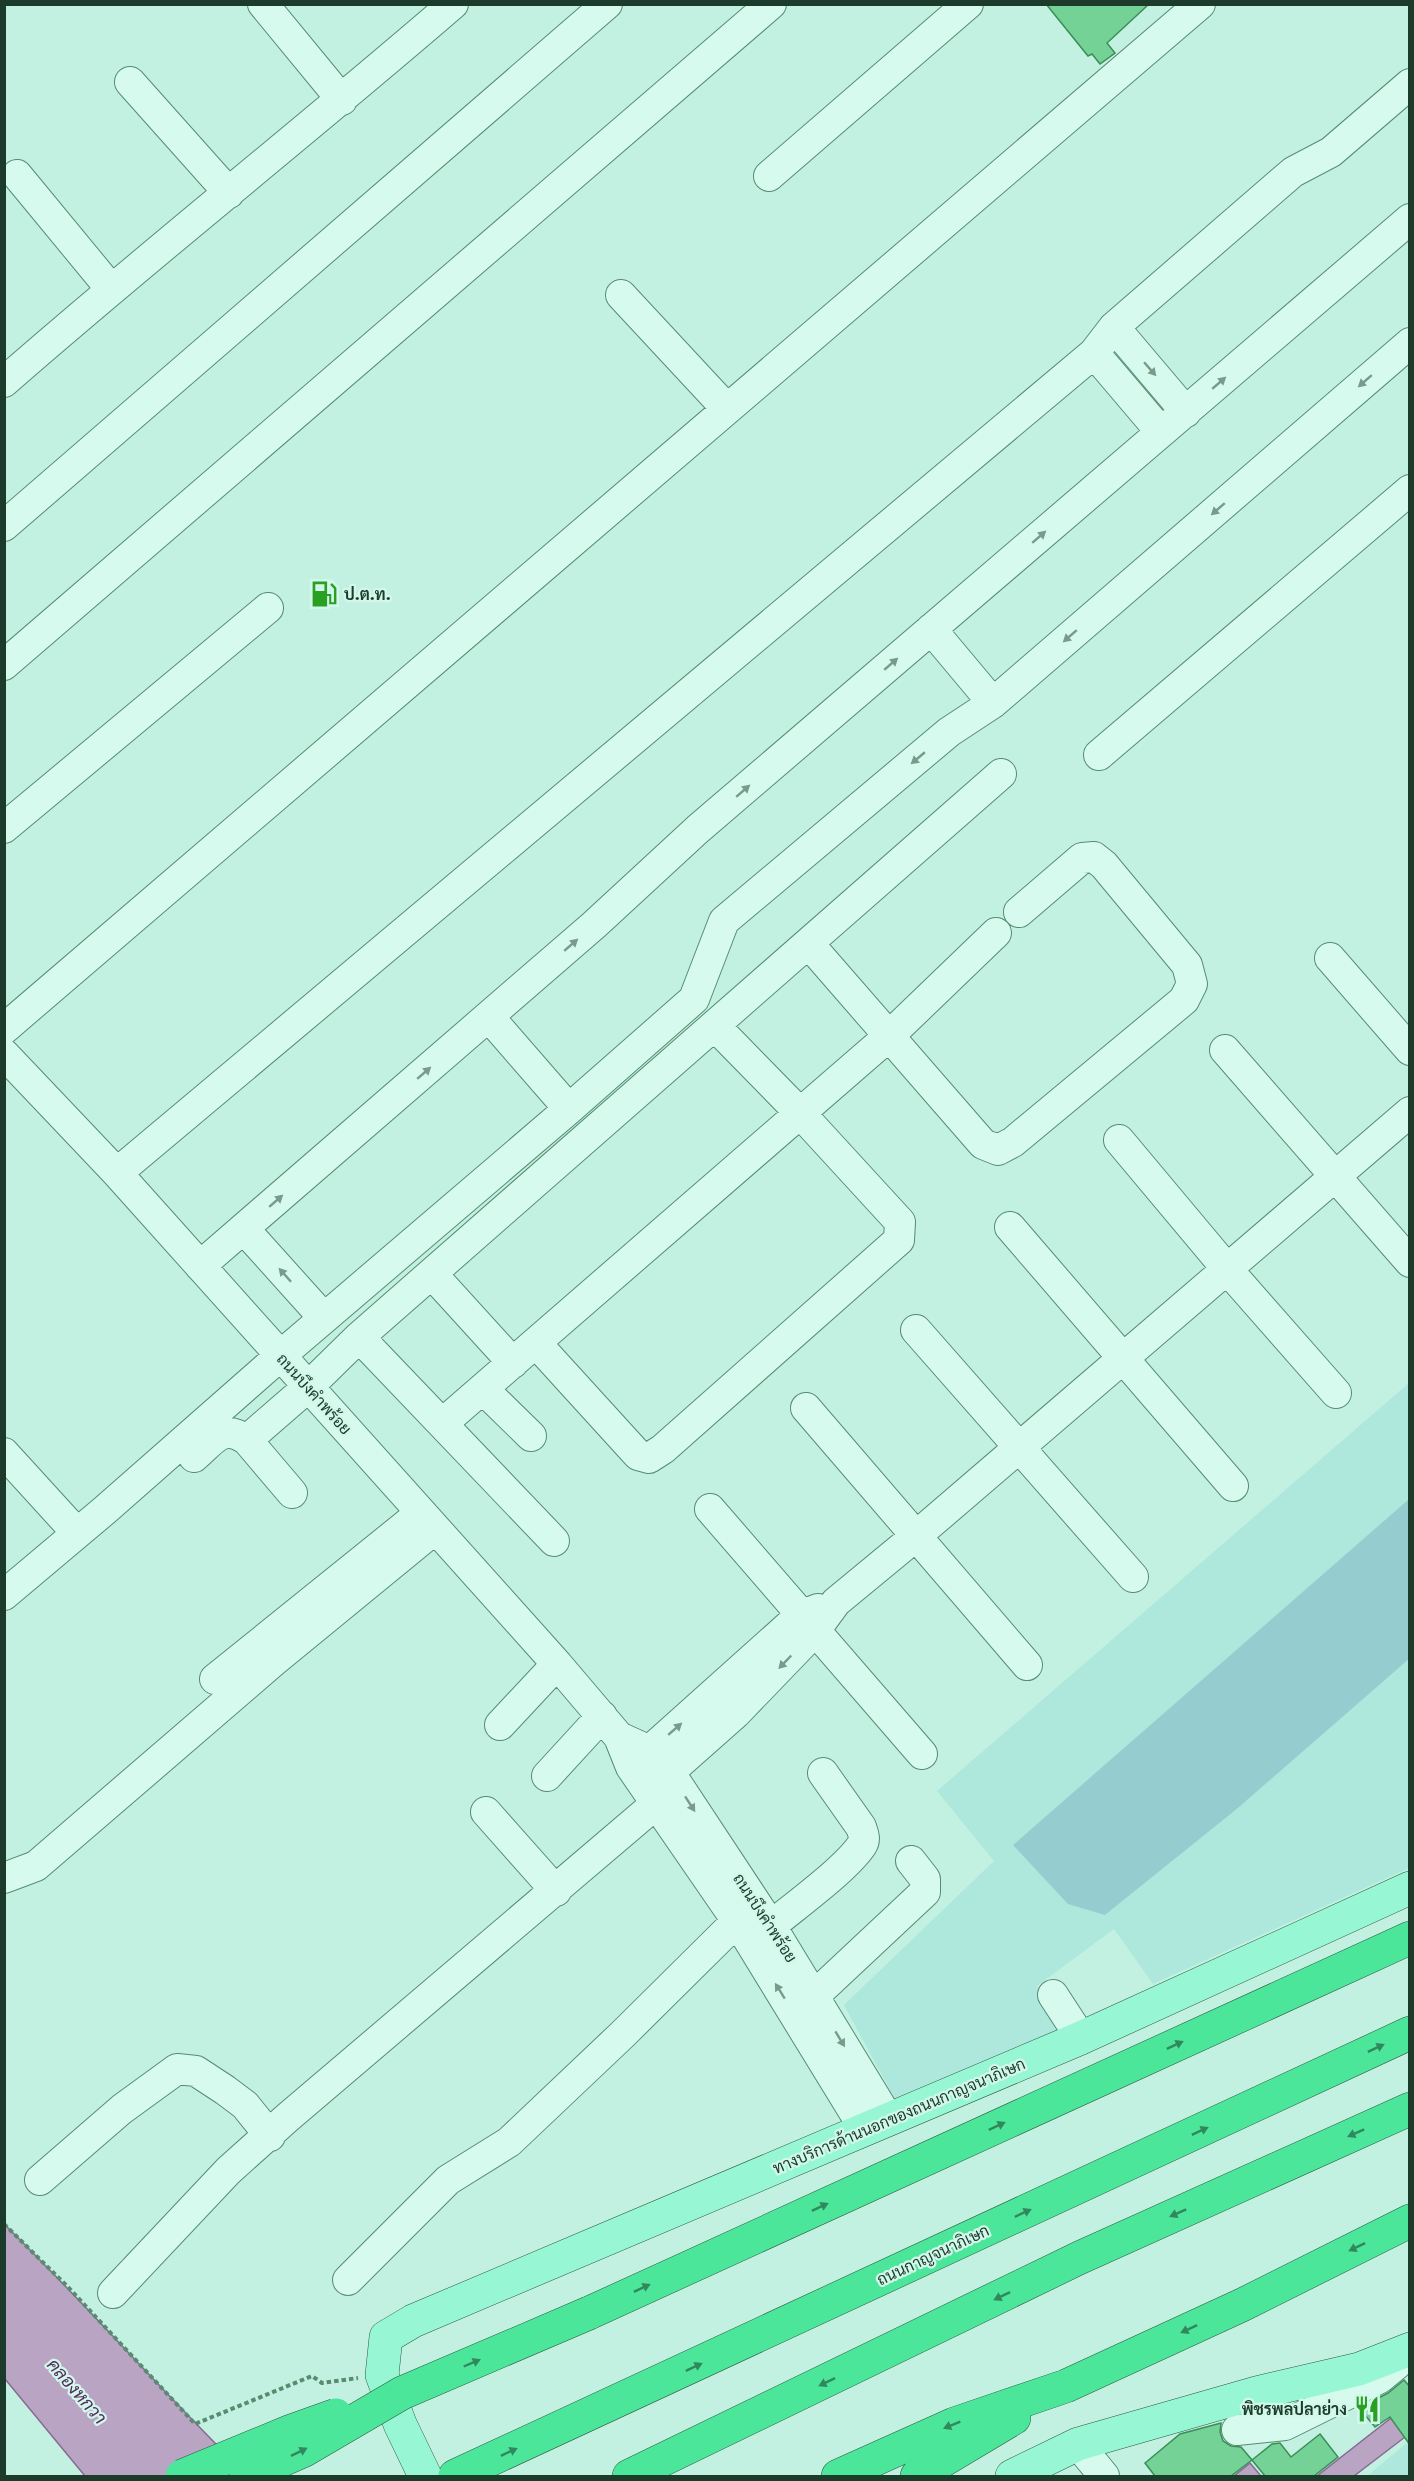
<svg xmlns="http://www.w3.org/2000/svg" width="1414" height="2481" font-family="'Roboto Serif',Sarabun,serif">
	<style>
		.farmland { fill: #aee7db }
		.green { fill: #95ccd0 }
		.water { fill: #b9a4c3; stroke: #876a92; stroke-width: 1.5 }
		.building { fill: #75d297; stroke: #3c8d58; stroke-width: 1.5 }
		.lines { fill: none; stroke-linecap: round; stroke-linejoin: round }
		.minor-casing { stroke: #578c71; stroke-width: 32 }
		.major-casing { stroke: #2c5a3f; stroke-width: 34 }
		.highway-casing { stroke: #2c5a3f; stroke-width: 34 }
		.path { stroke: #578c71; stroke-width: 4; stroke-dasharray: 4.5 3; stroke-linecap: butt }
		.minor { stroke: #d6fbee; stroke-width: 30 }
		.major { stroke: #97f7d4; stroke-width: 33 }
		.highway { stroke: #4ce69b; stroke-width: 33 }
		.highway-bridge-casing { stroke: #2c5a3f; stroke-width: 34; stroke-linecap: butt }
		.highway-bridge { stroke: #4ce69b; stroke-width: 33 }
		.oneway { fill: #7a9b8c }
		.oneway2 { fill: #32885d }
		.labels { text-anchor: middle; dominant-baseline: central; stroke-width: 4.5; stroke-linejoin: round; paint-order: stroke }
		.poi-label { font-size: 16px; font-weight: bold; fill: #1d3b2a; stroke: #d2f8eb; text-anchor: start }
		.street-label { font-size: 16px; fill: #1d3b2a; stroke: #d2f8eb }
		.water-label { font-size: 18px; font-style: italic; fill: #562b5c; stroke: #d2f8eb }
	</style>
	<rect width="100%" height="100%" fill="#c2f1e1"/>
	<path class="farmland" d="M1409,1383V1499L1014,1845L1105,1915L1238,1808L1409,1659V1868L1153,1984L1114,1929L1037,1986L1062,2032L897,2103L844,2005L994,1861L937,1791Z
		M1409,2441V2476H1367Z"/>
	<path class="green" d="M1409,1499V1659L1238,1808L1105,1915L1068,1904L1013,1845Z"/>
	<path class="water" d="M4,2224C88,2306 165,2395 248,2476H85L5,2379Z
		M1409,2404V2434L1354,2476H1317Z
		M1250,2463L1261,2476H1234Z"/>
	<path class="building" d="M1046,4H1149L1107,43L1115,53L1100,64L1092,54L1088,56Z
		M1404,2380L1410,2387V2445L1390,2417L1375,2427L1359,2408L1388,2393Z
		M1221,2423L1220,2432L1223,2441L1231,2446L1241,2447L1252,2460L1231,2476H1155L1145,2463L1180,2434Z
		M1320,2434L1338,2457L1314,2476H1265L1252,2460L1272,2444L1280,2443L1291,2457Z"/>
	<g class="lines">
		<g class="minor-casing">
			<path id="minor" d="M263,4L342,100
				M130,82L229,193
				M17,175L111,289
				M769,176L968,4
				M621,295L727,409
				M1114,327L1186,412
				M1094,353L1161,432
				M4,382C151,253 305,132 453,4
				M4,526L607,4
				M931,629L993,703
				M4,665L771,4
				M1099,755L1410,490
				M4,828L268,608
				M809,944L983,1144L998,1150L1013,1142L1184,1000L1192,984L1187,965L1104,865L1094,857L1082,858L1019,912
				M1330,958L1410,1050
				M489,1017L569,1109
				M4,1029L1200,4
				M1225,1050L1410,1262
				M4,1054L117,1173L557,1664L619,1737L631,1767L737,1921L865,2130
				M1119,1140L1227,1269L1336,1393
				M117,1173L1094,353L1114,327L1293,172L1331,152L1410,84
				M1010,1227L1233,1486
				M244,1229L324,1318
				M200,1266L594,925L698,829L1410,219
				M432,1274L513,1363
				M916,1330L1133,1577
				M359,1337L554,1541
				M536,1343L638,1455L649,1458L663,1449L899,1240L900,1222L800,1113L715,1026
				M483,1389L531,1436
				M806,1408L1027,1665
				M443,1423L889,1036L996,933
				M247,1440L292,1493
				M4,1453L77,1533
				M194,1457C214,1440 222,1423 247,1440L308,1387L359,1337L1001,774
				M710,1509L922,1754
				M4,1595L105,1510L280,1356L569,1109L694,999L724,921L949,732L993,703L1410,343
				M215,1679L421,1513
				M500,1725L557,1664
				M619,1737L650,1751L670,1773L771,1926L889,2120
				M636,1763L800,1616L818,1609
				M547,1776L602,1716
				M648,1791L736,1713L814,1632L836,1602L916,1536L1410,1112
				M486,1812L556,1891
				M4,1878L36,1866L274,1661L435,1529
				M771,1926C796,1905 845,1870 862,1845C866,1839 863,1833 861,1827L823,1773
				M1053,1995L1081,2038
				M814,1996L925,1892V1879L911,1861
				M40,2180L122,2109L177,2069L196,2071L225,2090L245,2105L270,2136
				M348,2280L448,2180L509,2142L623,2034L737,1921
				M113,2293L228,2171L287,2118L657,1803
				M1237,2430L1285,2425L1380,2378L1397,2364V2355
				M1078,2444L1104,2476"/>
		</g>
		<g class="major-casing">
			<path id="major" d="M425,2476L400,2424L382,2375L386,2337L413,2321L1081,2038L1410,1888
				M1012,2476L1078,2444L1256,2393L1359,2369L1410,2349"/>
		</g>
		<g class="highway-casing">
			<path id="highway" d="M589,2313L1410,1938
				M455,2476L1410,2033
				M629,2476L1079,2258L1410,2109
				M838,2476L954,2424L1066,2386L1242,2305L1410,2221
				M917,2476L1014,2418"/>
		</g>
		<path class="path" d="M4,2224L67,2286L195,2424L312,2376L322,2383L358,2378"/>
		<use href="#minor" class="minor"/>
		<use href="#major" class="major"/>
		<use href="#highway" class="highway"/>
		<g class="highway-bridge-casing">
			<path id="highway-bridge" d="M182,2476L291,2431L336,2415
				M246,2476L303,2451L402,2393L589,2313"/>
		</g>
		<use href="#highway-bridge" class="highway-bridge"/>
	</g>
	<defs><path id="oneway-solid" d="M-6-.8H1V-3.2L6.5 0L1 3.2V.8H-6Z" transform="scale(1.5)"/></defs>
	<g class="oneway">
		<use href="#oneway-solid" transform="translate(1150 369) rotate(49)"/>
		<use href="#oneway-solid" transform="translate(1365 381) rotate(139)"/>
		<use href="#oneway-solid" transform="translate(1219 383) rotate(-41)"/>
		<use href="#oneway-solid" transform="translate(1218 509) rotate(139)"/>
		<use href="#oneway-solid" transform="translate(1039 537) rotate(-41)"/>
		<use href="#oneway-solid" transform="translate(1070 636) rotate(139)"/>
		<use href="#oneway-solid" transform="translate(891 664) rotate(-41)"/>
		<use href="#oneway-solid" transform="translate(918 758) rotate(140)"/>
		<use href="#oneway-solid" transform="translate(743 791) rotate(-41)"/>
		<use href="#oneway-solid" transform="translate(571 945) rotate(-41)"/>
		<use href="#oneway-solid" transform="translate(424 1073) rotate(-41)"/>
		<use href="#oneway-solid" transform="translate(276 1201) rotate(-41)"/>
		<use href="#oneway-solid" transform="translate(285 1275) rotate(-132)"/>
		<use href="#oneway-solid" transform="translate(785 1662) rotate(134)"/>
		<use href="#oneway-solid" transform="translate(675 1729) rotate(-41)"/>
		<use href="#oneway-solid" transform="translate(690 1804) rotate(57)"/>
		<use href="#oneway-solid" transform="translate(780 1991) rotate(-122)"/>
		<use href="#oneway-solid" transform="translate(840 2039) rotate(59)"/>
	</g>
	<g class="oneway2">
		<use href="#oneway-solid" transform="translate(1175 2045) rotate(-25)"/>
		<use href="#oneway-solid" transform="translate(1376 2048) rotate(-25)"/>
		<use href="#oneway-solid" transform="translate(997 2126) rotate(-25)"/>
		<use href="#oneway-solid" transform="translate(1200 2131) rotate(-25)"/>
		<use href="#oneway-solid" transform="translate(1356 2133) rotate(156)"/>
		<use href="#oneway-solid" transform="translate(820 2207) rotate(-25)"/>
		<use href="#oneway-solid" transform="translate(1023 2213) rotate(-25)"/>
		<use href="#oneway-solid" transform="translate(1178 2213) rotate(156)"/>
		<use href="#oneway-solid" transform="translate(1357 2247) rotate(154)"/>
		<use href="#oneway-solid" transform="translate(642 2288) rotate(-25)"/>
		<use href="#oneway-solid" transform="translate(1002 2296) rotate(154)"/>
		<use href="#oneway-solid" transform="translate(1189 2329) rotate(155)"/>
		<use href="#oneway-solid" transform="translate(472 2363) rotate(-23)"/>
		<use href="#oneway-solid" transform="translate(694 2367) rotate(-25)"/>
		<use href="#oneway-solid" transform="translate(827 2382) rotate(154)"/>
		<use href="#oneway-solid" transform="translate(952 2425) rotate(158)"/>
		<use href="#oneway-solid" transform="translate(299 2452) rotate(-26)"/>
		<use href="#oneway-solid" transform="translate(509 2452) rotate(-25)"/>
	</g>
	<defs>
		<g id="fuel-bare" transform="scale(2.07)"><path d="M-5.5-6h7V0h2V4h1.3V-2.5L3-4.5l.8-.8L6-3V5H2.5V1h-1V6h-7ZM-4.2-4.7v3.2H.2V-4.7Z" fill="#2aa023" stroke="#d2f8eb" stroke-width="2.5" paint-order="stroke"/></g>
		<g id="restaurant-bare" transform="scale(2.07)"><path d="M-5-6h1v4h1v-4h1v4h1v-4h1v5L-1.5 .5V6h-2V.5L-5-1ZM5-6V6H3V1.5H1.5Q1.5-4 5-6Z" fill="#2aa023" stroke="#d2f8eb" stroke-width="2.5" paint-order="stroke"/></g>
	</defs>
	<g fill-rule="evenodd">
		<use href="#fuel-bare" x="324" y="594"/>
		<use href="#restaurant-bare" x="1367" y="2409"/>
	</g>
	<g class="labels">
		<g class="poi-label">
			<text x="344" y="594">ป.ต.ท.</text>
			<text x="1347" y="2409" text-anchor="end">พิชรพลปลาย่าง</text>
		</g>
		<g class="street-label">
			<text transform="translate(314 1394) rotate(48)">ถนนบึงคำพร้อย</text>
			<text transform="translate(765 1918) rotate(57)">ถนนบึงคำพร้อย</text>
			<text transform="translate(899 2116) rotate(-23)">ทางบริการด้านนอกของถนนกาญจนาภิเษก</text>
			<text transform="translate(933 2255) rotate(-25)">ถนนกาญจนาภิเษก</text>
		</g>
		<g class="water-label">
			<text transform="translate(77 2391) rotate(49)">คลองหกวา</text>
		</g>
	</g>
	<rect width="1414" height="2481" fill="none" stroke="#1d3b2a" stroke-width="12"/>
</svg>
